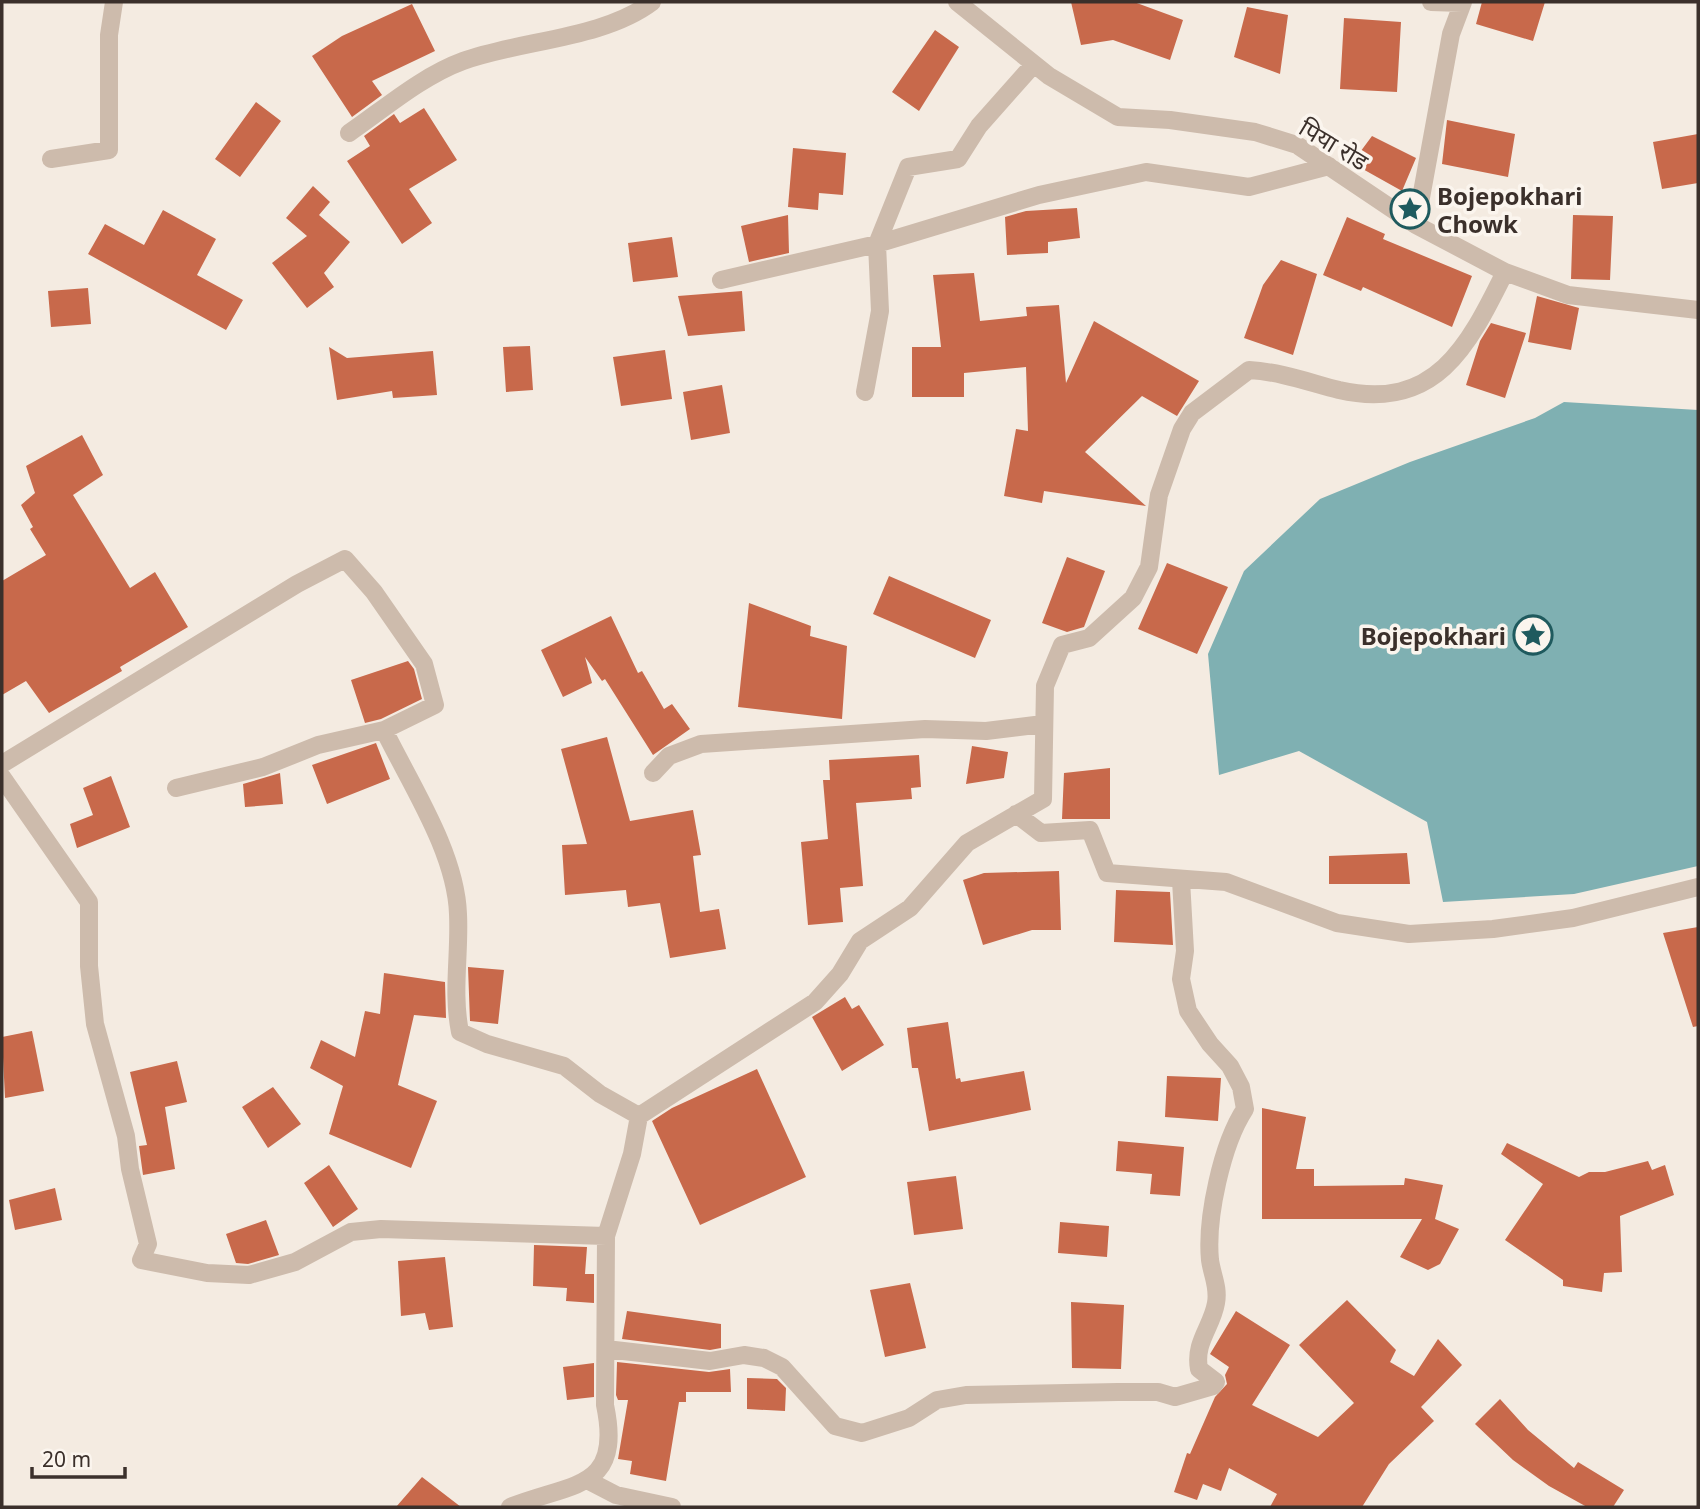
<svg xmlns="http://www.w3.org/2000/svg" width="1700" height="1509" font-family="'Noto Sans','Noto Sans Devanagari',sans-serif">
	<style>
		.water { fill: #7fb0b2 }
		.building { fill: #c8694b }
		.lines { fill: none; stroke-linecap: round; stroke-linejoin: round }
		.minor { stroke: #cdbbac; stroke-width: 18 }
		.labels { text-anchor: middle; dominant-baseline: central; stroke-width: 7; stroke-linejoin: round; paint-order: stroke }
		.street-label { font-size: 24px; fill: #3b302b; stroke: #fbf5ee }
		.poi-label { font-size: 24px; font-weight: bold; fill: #3b302b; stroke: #fbf5ee; text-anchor: start }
	</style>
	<rect width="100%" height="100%" fill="#f4ebe1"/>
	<path class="water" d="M1564,402L1698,410V866L1574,894L1443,902L1427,822L1299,751L1219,775L1208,654L1244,571L1320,499L1410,462L1535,418Z"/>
	<path class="building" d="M1071,2H1134L1183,20L1170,60L1113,40L1081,45Z
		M1482,2H1545L1533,41L1476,24Z
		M412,4L435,51L372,81L382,95L352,117L312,56L342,36Z
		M1247,7L1288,15L1280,74L1234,57Z
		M1344,18L1401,22L1397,92L1340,89Z
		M935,30L959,47L919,111L892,92Z
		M256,102L281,121L240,177L215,159Z
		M424,108L457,160L409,189L432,223L402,244L347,161L370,146L364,136L394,114L400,123Z
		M1447,120L1515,134L1508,177L1442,164Z
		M1698,134V183L1662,189L1653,142Z
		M1372,136L1416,158L1402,191L1352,163Z
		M793,148L846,153L843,195L819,193L818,210L788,207Z
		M313,186L330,202L319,215L350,242L324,273L334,287L307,308L272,263L307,236L286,218Z
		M1077,208L1080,238L1048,242V253L1007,255L1005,217L1026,211Z
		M163,210L216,239L197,275L243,300L226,330L88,254L105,224L144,245Z
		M788,215L789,253L749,262L741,226Z
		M1573,215L1613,216L1610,280L1571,279Z
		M1347,217L1385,234L1383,239L1472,276L1452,327L1363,287L1361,291L1323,275Z
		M672,237L678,277L633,282L628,243Z
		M1281,260L1317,274L1293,355L1244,338L1263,285Z
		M974,273L980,321L1027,316L1026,307L1059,305L1066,383L1094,321L1199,381L1177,416L1142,396L1085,452L1146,506L1044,491L1042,503L1004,496L1016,429L1028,431L1026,367L964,373V397H912V347H941L933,275Z
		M88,288L91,324L51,327L48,291Z
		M742,291L745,331L688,336L678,296Z
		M1537,296L1579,308L1571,350L1528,342Z
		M1491,323L1526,333L1505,398L1466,385L1480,341Z
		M530,346L533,390L506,392L503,347Z
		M329,347L347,358L433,351L437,395L393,398L392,391L337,400Z
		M665,350L672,399L621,406L613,357Z
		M722,385L730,433L691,440L683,392Z
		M82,435L103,475L73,495L130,588L155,572L188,627L120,667L122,671L49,713L26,681L2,695V581L46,555L30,529L33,527L21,505L35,493L26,466Z
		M1067,557L1105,571L1084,627L1067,632L1042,623Z
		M1167,563L1228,587L1197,654L1138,629Z
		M889,576L991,620L975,658L873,614Z
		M749,603L811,626L810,636L847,646L842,719L738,707Z
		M611,616L638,673L642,671L664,709L672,704L690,729L653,755L605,679L602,681L585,657L592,683L563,697L541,650Z
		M408,661L414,669L422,699L381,719L365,723L351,680Z
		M607,737L630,821L693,810L701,855L693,856L700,912L719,909L726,949L670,958L660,903L628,907L626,890L565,895L562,845L587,844L561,749Z
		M376,743L390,779L327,804L312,765Z
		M972,746L1008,752L1004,778L966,784Z
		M919,755L921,787L911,788L912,799L856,803L863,886L840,888L843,922L808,925L801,842L828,839L823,780H830L829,760Z
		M1110,768V819H1062L1064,773Z
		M280,773L283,804L245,807L243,784Z
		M111,776L130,827L77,848L70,824L93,815L83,788Z
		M1407,853L1410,884H1329V856Z
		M1059,871L1061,930H1032L983,945L963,880L984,873Z
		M1116,890L1170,892L1173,945L1114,942Z
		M1698,927V1026L1693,1027L1663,933Z
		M468,967L504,970L498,1024L470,1021Z
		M384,973L445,982L446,1018L414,1015L398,1085L437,1101L411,1168L329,1134L343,1086L310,1068L321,1040L355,1057L365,1011L380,1014Z
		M845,997L852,1009L859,1005L884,1045L842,1071L812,1017Z
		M948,1022L956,1079L960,1078L961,1082L1024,1071L1031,1110L929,1131L918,1068H912L907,1028Z
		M32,1031L44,1091L5,1098L2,1037Z
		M177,1061L187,1102L165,1107L175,1169L143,1175L139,1146L147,1145L130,1072Z
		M757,1069L806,1177L700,1225L652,1121L672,1108Z
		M1167,1076L1221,1078L1218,1121L1165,1117Z
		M273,1087L301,1124L268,1148L242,1107Z
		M1262,1108L1306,1117L1296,1169H1314V1186L1404,1185L1405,1178L1443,1185L1435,1219L1459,1229L1440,1264L1428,1270L1400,1257L1422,1219H1262Z
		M1118,1141L1184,1147L1180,1196L1150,1194L1152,1174L1116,1171Z
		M1507,1143L1579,1177L1589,1172H1605L1648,1161L1652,1170L1665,1165L1674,1195L1620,1216L1622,1272L1604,1273L1602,1292L1563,1286V1280L1505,1240L1543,1184L1501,1154Z
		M329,1165L358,1209L333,1227L304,1183Z
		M956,1176L963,1229L914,1235L907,1182Z
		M55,1188L62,1220L15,1230L9,1200Z
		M266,1220L279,1255L248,1264L236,1263L226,1234Z
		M1060,1222L1109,1226L1107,1257L1058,1253Z
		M534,1245L587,1247L585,1274H594V1303L566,1301L567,1288L533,1286Z
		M445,1257L453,1327L429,1330L425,1313L401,1316L398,1261Z
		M910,1283L926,1348L885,1357L870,1290Z
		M1347,1300L1396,1350L1390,1362L1414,1376L1438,1339L1462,1365L1421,1407L1434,1421L1389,1464L1362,1507H1270L1277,1494L1229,1468L1221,1491L1203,1484L1197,1500L1174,1492L1187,1453L1190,1454L1215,1397L1227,1384L1225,1375L1229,1367L1210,1354L1236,1311L1290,1345L1252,1405L1318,1437L1354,1403L1299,1345Z
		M1071,1302L1124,1305L1121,1369L1072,1368Z
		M627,1311L721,1324V1348L710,1350L622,1339Z
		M617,1362L709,1372L730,1369L731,1392H686V1402H679L666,1481L630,1474L632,1461L618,1459L628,1400H618L616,1395Z
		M594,1363V1397L567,1400L563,1367Z
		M747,1378L777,1379L786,1388L785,1411L747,1409Z
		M1500,1399L1528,1430L1574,1468L1578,1462L1624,1490L1613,1507H1587L1549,1486L1513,1460L1475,1424Z
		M422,1477L461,1507H396Z"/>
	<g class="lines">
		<path class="minor" d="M957,2L1049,76L1118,117L1170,120L1255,132L1297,145L1416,225L1505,272L1568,295L1698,310
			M1431,2L1462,3
			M349,133C384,109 422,76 463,61C521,40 603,39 652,2
			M51,159L109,150V35L114,2
			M1416,225L1451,34L1463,2
			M721,280L877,244L1039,195L1146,172L1249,187L1329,166
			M865,392L880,311L877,244L908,167L958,159L979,126L1034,64
			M384,730C411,785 456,853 458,914C460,954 452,992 460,1032L487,1044L564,1066L600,1094L639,1116
			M2,764L297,584L345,559L374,592L424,664L435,705L384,730L318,745L263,767L176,788
			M653,773L669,756L701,744L925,729L986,731L1043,724
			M2,777L89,902V966L95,1024L126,1136L130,1169L148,1244L141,1260L207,1273L249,1275L295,1262L351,1232L381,1229L606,1236
			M1016,814L1041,833L1090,830L1107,873L1226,882L1337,923L1409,934L1493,929L1573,918L1698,887
			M606,1349L710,1361L744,1355L764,1358L782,1367L835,1426L862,1433L909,1418L937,1400L966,1395L1118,1392H1158L1175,1397L1213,1386L1216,1382L1199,1369C1194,1342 1212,1327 1216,1303C1219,1287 1212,1275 1210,1260C1206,1218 1222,1144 1245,1109L1241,1087L1230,1066L1210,1044L1188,1011L1181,979L1185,951L1181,880
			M589,1481L616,1495L672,1507
			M510,1507C572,1482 623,1491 605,1405L606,1236L632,1154L639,1116L815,1002L840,974L860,941L910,908L967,843L1043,799L1045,686L1062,645L1089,638L1133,598L1149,567L1159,495L1182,429L1192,413L1249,370C1281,372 1308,382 1339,390C1435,412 1468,347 1505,272"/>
	</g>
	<defs>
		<g id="sight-ring" transform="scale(2.0125)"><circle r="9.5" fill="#fbf5ee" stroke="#1f5a5e" stroke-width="1.5"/><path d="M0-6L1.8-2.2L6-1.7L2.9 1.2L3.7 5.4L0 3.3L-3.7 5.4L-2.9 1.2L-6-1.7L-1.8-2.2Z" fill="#1f5a5e"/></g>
	</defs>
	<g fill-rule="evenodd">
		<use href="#sight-ring" x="1410" y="209"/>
		<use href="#sight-ring" x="1533" y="635"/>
	</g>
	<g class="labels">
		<g class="street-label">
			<text transform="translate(1334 144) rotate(31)">पिया रोड</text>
		</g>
		<g class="poi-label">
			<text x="1437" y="195">Bojepokhari<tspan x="1437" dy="28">Chowk</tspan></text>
			<text x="1506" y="635" text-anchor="end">Bojepokhari</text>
		</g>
	</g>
	<rect width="1700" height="1509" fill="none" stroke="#3b302b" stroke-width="7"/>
	<path d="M32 1467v10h93v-10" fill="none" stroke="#3b302b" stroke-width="3.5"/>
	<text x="42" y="1467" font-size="21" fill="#3b302b" stroke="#fbf5ee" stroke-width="5" paint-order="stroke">20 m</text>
</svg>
